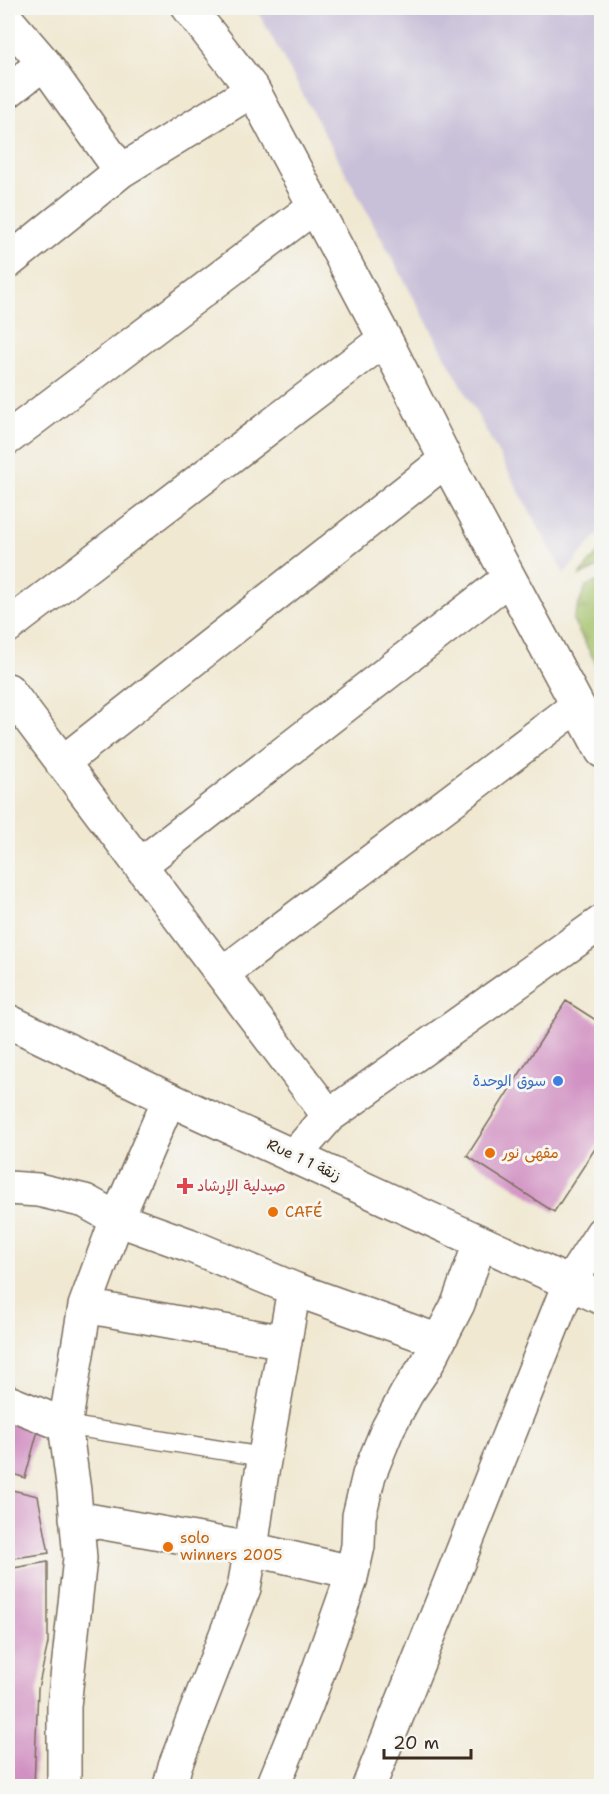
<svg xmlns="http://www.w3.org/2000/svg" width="609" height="1794" font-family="'Shantell Sans','Playpen Sans Arabic',sans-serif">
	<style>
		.industrial { fill: #c8bfd8 }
		.grass { fill: url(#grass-tufts); stroke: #6e7542; stroke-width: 1.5 }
		.building { fill: #d191c3 }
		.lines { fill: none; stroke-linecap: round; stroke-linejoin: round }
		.service-casing { stroke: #7a6c5d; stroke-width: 21 }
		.minor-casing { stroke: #7a6c5d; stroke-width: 36 }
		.tertiary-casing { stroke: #7a6c5d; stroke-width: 36 }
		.service { stroke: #fff; stroke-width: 18 }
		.minor { stroke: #fff; stroke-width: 33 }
		.tertiary { stroke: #fff; stroke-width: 33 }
		.shop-dot { fill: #3f7fe0; stroke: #f6f6f2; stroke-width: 2 }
		.food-dot { fill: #e8710a; stroke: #f6f6f2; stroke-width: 2 }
		.health-dot { fill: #e0444e; stroke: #f6f6f2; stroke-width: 2 }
		.labels { text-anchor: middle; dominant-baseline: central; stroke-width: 6; stroke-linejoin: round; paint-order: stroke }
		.shop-label { font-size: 15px; fill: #366cbe; stroke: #f6f6f2; text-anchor: end }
		.food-label { font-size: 15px; fill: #c56008; stroke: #f6f6f2; text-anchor: start }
		.street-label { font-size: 15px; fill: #3b2a1e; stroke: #f6f6f2 }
		.health-label { font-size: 15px; fill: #be3a42; stroke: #f6f6f2; text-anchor: start }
	</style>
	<defs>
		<pattern id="grass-tufts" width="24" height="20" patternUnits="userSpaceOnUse" patternTransform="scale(1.5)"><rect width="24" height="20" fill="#a2c067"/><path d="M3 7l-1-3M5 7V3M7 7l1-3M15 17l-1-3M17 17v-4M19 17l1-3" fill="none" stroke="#859c54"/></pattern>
	</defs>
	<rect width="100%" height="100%" fill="#f6f6f2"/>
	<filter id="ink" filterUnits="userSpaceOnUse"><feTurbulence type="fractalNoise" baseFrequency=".0167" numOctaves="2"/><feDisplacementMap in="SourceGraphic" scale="12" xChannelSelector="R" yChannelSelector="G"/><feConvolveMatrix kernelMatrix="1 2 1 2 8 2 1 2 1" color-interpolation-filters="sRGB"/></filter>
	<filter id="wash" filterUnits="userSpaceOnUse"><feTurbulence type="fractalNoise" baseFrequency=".008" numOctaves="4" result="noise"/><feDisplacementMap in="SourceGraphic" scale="24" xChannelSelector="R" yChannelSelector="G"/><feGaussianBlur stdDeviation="1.35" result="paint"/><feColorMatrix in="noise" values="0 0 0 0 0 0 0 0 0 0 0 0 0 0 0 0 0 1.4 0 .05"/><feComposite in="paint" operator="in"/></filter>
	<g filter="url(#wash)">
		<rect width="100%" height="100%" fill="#f0e8d1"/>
		<path class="industrial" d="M256,8H601V530L564,574Z"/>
		<path class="grass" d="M601,549V566L579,576Z
			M601,580V673L573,620L586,586Z"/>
		<g id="blocks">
			<path class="building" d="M566,1001L602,1024V1138L554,1212L467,1156Z
				M8,1415L39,1427L25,1478L8,1472Z
				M8,1489L38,1496L49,1553L8,1559Z
				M48,1562V1643L38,1689L34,1786H8V1698L12,1696L8,1686V1569Z"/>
		</g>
	</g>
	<g filter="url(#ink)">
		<use href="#blocks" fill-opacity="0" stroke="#7a6c5d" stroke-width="1.5"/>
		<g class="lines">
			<g class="service-casing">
				<path id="service" d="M65,1425L264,1457"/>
			</g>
			<g class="minor-casing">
				<path id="minor" d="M189,8L253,90L385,339L446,460L602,751
					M8,21L44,63L121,171
					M8,91L44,63
					M8,262L121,171L253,90
					M8,438L315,206
					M8,626L385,339
					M8,690L329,1116
					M62,763L446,460
					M140,865L509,578
					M222,974L577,706
					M294,1156L329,1116L602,922
					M8,1188L38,1190L85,1201L117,1219L169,1099
					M85,1306L285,1342
					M8,1402L65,1425
					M76,1518L251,1549L244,1588L175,1766L170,1786
					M352,1572L251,1549L261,1478L294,1289L439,1341
					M64,1786V1706L80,1558L74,1491L65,1425L85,1306L117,1219L189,1245L294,1289
					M273,1786L307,1703L350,1582L358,1546L359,1516L369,1475L388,1428L407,1393L427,1364L458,1304L480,1243
					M369,1786L569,1284L602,1233"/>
			</g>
			<g class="tertiary-casing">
				<path id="tertiary" d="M8,1021L169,1099L602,1298"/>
			</g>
			<use href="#service" class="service"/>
			<use href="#minor" class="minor"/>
			<use href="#tertiary" class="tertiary"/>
		</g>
	</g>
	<circle class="shop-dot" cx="558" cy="1081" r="6"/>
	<g class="food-dot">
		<circle cx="490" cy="1153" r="6"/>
		<circle cx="273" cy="1212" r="6"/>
		<circle cx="168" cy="1547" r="6"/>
	</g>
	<path class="health-dot" d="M182 1177h6v6h6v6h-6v6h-6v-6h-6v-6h6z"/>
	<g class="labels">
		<g class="shop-label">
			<text x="546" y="1081">سوق الوحدة</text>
		</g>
		<g class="food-label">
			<text x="502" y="1153">مقهى نور</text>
			<text x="285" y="1212">CAFÉ</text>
			<text x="180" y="1538">solo<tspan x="180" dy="17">winners 2005</tspan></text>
		</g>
		<g class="street-label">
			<text transform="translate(304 1160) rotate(25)">Rue 1 زنقة 1</text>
		</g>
		<g class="health-label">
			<text x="197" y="1186">صيدلية الإرشاد</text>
		</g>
	</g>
	<rect width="609" height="1794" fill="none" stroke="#f6f6f2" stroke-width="30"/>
	<path d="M384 1749v9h87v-9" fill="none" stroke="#3b2a1e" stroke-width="3"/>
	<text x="393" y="1749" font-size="18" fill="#3b2a1e" stroke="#f6f6f2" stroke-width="4.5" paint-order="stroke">20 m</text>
</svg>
